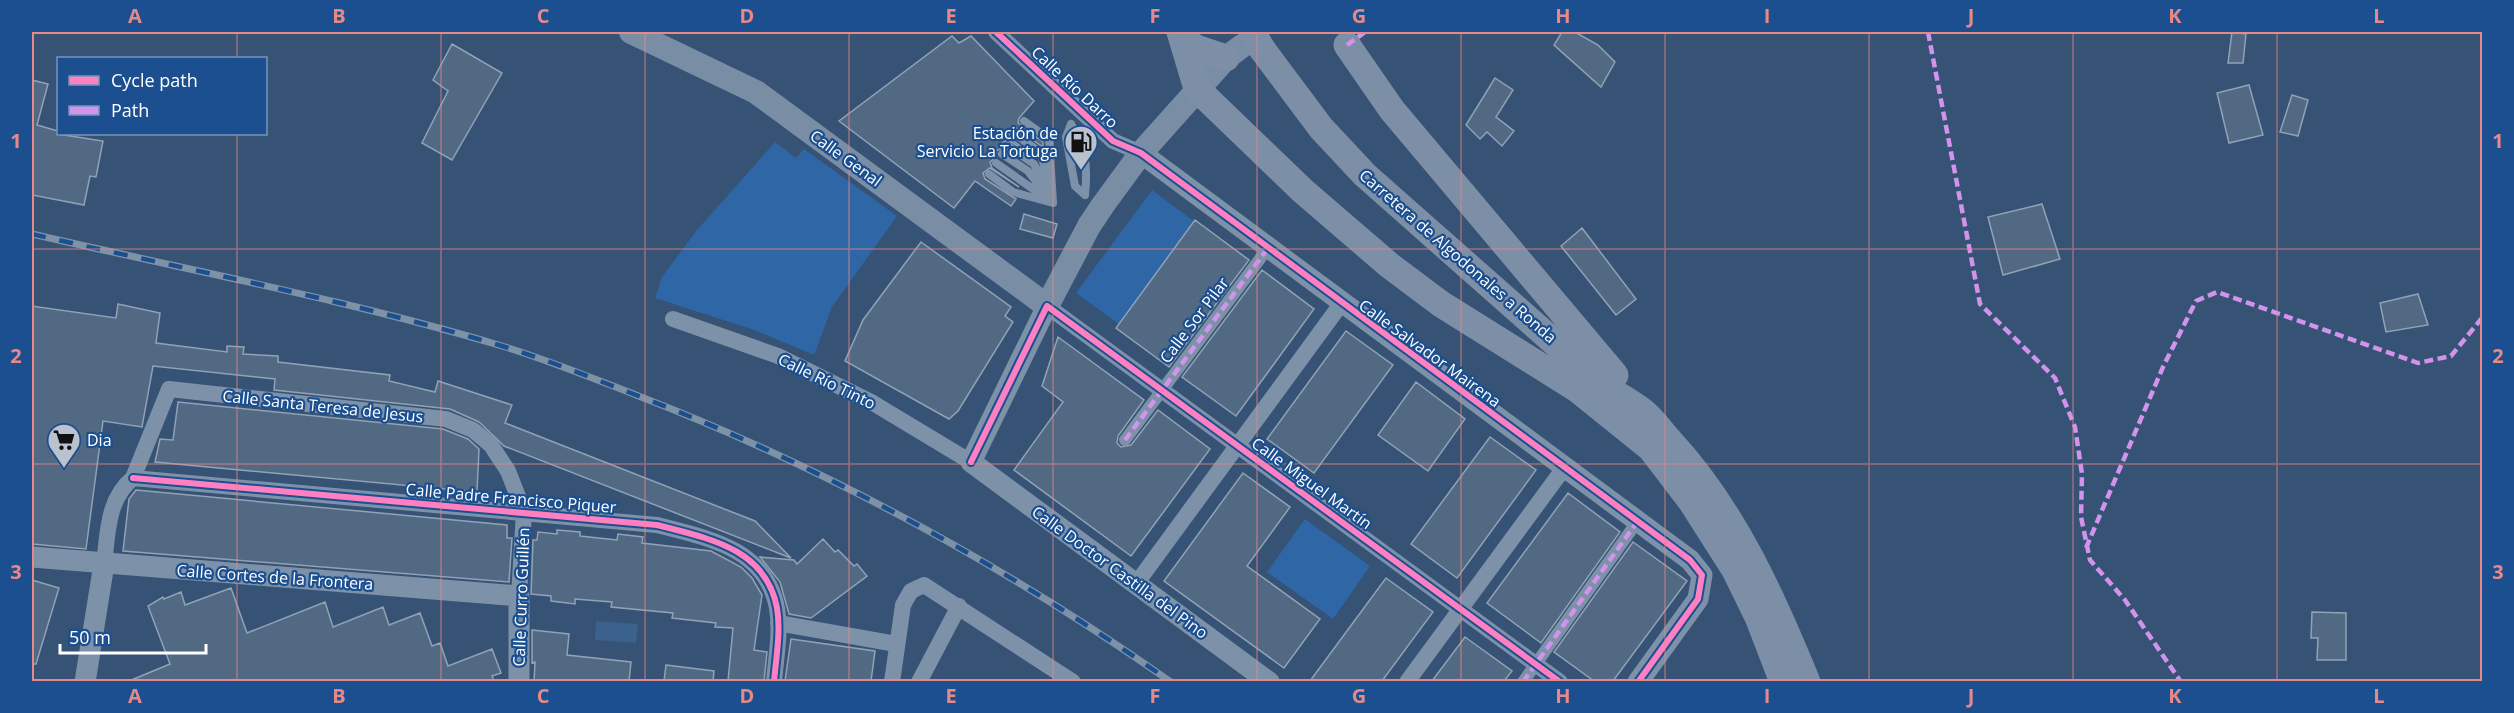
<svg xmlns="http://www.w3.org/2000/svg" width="2514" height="713" font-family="'Open Sans',sans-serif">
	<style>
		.green { fill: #2f66a5 }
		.water { fill: #3b618d }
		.building { fill: #526984; stroke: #92a2b6; stroke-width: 1.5 }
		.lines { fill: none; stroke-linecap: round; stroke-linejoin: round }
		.service { stroke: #7d92a8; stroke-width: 8 }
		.pedestrian { stroke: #7d92a8; stroke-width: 12 }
		.minor { stroke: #7d92a8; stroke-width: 16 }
		.tertiary { stroke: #7d92a8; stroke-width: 21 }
		.secondary { stroke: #798da4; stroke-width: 24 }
		.primary { stroke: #7d8ea7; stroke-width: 27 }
		.rail-casing { stroke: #7e92a7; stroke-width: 7 }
		.rail { stroke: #1b4f8f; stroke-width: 4.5; stroke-dasharray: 14; stroke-linecap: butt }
		.primary-bridge { stroke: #7d8ea7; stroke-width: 27 }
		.quiet { stroke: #d193ec; stroke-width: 4.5; stroke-dasharray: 9 4.5; stroke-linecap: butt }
		.cycleway-casing { stroke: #1b4f8f; stroke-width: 10 }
		.cycleway { stroke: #ff80c0; stroke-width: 6 }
		.grid { fill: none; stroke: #e88989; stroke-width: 1.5; stroke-opacity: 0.55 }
		.labels { text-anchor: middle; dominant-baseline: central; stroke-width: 4.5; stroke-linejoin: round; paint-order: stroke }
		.street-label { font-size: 16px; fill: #fff; stroke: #1b4f8f }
		.poi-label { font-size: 16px; fill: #fff; stroke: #1b4f8f; text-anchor: end }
		.neatline { fill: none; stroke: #e88989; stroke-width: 2 }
		.grid-label { font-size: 20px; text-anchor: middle; font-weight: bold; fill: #e88989 }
	</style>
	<rect width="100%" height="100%" fill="#365274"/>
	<path class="green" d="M775,142L796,158L804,149L897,216L832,307L814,355L754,330L655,298L662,277L697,230Z
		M1152,190L1195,222L1119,324L1076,293Z
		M1305,519L1370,566L1333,619L1267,572Z"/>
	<path class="water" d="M596,621L638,624L636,643L595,640Z"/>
	<path class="building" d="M1562,32H1575L1598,45L1615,62L1601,87L1554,45Z
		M2232,32L2246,34L2243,63H2228Z
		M952,36L959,43L971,36L1034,101L1019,118L1018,123L1043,142V147L1016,128H1012L1009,134L1011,139L1035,157L1008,140L1003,142L1002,148L996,151V157L990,162L992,168L1019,187L990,168L983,173L985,179L1016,199L1011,206L975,181L954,208L839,121Z
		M452,44L502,73L452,160L422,143L448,91L433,80Z
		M1495,78L1513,90L1496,117L1514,131L1502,146L1487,132L1480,139L1466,125Z
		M32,80L48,84L37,125L58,131V134L103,141L96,177L90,176L84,205L32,195Z
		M2249,85L2263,135L2229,143L2217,93Z
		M2292,95L2308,100L2298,136L2280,132Z
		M2042,204L2060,259L2003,275L1988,217Z
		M1024,214L1057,224L1053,238L1020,229Z
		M1195,220L1249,260L1169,367L1116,328Z
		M1582,228L1636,299L1616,315L1561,246Z
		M921,242L1011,307L1005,316L1013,322L958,411L949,419L845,361L863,320Z
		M1262,270L1314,309L1236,416L1182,377Z
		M2418,294L2428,325L2386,332L2380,303Z
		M118,304L160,313L156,343L227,352V346L244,347L243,354L278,356V362L390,375L389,381L435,392L438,381L512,405L505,423L755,521L791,558L504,446L479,422L450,409L274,390L275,379L153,366L142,427L103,421L86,549L32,544V306L116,318Z
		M1346,331L1393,365L1314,473L1267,439Z
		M1058,337L1144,400L1118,436L1117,443L1121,447L1131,445L1158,410L1210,449L1131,556L1014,470L1063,402L1042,386Z
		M1416,382L1465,419L1428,471L1378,435Z
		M178,402L443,429L468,439L479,449L477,492L155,462L160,439L173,440Z
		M1490,437L1536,470L1457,578L1411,544Z
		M1243,473L1290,507L1247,566L1320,619L1284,668L1164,581Z
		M136,490L507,525V538H512L509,582L123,551L129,499Z
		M1568,493L1620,532L1541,643L1487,603Z
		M557,530L580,532V536L617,540L618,534L643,537L642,543L711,551L741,567L752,578L762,595L754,650L767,652L764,681H728L733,628L715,627L716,623L672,618L673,613L611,607L612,602L575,599V604L551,601V596L531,594L533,540H537L538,532L557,534Z
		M823,539L835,552L838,550L854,566L857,564L867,576L811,618L789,614L780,582L760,557L794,560L797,564Z
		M1633,542L1687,581L1613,681H1594L1554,652Z
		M1386,578L1433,612L1382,681H1310Z
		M32,580L59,588L36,664H32Z
		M231,588L247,633L325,602L333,627L383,607L389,625L420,613L432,646L440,643L448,666L492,649L501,673L492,676L494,681H129L170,664L148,606L163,597L164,599L181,592L185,605Z
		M2312,612L2346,613V660H2317L2318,638H2311Z
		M532,630L569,634L567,655L631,662L629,681H534L535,662L532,663Z
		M1465,637L1512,671L1504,681H1432Z
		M791,639L875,651L871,681H785Z
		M666,665L714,671L713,681H664Z"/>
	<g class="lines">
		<path class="service" d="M1024,121L1049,139L1053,203
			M1071,124L1066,137L1075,186L1085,195
			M1071,124C1086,148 1088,167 1085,195
			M1015,134L1041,153L1047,179
			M1008,146L1034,164L1050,197
			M1002,154L1028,171L1041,188
			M996,163L1043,196
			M989,174L1013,192L1053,203"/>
		<path class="pedestrian" d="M1125,440L1268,248
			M1523,682L1637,522"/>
		<path class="minor" d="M996,32L1113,141L1141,153
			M1047,306L1560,682
			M673,319L778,356L873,403L971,462
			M133,478L657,525C707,538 766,548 777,608C781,631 776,658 774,682
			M133,478L169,389L446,419L473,430L491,445L508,471L524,512L519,596
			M104,564C108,533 107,499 133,478
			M1136,584L1341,304
			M778,623L896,644
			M892,682L903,605L911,591L924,585L1073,682
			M919,682L959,606
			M1407,682L1564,468"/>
		<path class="tertiary" d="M1141,153L1690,560L1702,575L1698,599L1638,682
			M1047,306L971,462L1269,682
			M32,557L519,596V682
			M85,682L104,564"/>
		<path class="secondary" d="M631,32L756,92L1047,306L1089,226L1103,205L1141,153L1226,58L1242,46"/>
		<path class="primary" d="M1180,32L1197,89L1303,191L1389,265L1441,304L1577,389L1649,447
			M1182,38L1196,48L1226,58
			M1347,45L1392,110L1615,375
			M1262,49L1321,128L1365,175L1606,388C1618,395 1630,402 1641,410C1652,418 1660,430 1669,440C1733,509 1772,596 1807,682
			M1639,433L1691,501L1735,570L1758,617L1783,682"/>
		<g class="rail-casing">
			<path id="rail" d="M32,234C188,270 348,300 502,346C548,360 592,378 636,395C826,468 1004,565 1171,682"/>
		</g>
		<use href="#rail" class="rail"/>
		<path class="primary-bridge" d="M1252,32L1262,49"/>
		<path class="quiet" d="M1928,32L1980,304L2055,378L2075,427L2082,474L2081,517L2090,560L2125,600L2181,682
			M1347,45L1365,32
			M1125,440L1268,248
			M2086,548L2163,367L2196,301L2217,292L2418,363L2451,356L2482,318
			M1523,682L1637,522"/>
		<g class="cycleway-casing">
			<path id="cycleway" d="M996,32L1113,141L1141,153L1690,560L1702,575L1698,599L1638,682
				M971,462L1047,306L1560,682
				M133,478L657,525C707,538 766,548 777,608C781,631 776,658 774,682"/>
		</g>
		<use href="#cycleway" class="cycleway"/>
	</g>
	<path class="grid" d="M237,32V58M441,32V682M645,32V682M849,32V682M1053,32V682M1257,32V682M1461,32V682M1665,32V682M1869,32V682M2073,32V682M2277,32V682M237,134V682M32,249H2482M32,464H2482"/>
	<defs>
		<g id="fuel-pin" transform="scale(1.725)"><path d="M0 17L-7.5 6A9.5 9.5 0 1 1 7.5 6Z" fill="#b9c2ce" stroke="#1b4f8f"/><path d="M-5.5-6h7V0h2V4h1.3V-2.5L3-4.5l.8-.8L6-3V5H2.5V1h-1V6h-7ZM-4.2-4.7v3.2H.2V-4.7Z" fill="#111"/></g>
		<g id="supermarket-pin" transform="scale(1.725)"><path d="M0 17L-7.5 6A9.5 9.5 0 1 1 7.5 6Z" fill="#b9c2ce" stroke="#1b4f8f"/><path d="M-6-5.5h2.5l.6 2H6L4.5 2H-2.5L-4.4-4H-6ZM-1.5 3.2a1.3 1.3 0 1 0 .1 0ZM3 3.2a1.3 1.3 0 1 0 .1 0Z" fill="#111"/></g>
	</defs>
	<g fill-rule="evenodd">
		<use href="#fuel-pin" x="1081" y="142"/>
		<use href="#supermarket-pin" x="64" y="440"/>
	</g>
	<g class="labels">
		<g class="street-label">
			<text transform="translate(1075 87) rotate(43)">Calle Río Darro</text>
			<text transform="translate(846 158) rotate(36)">Calle Genal</text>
			<text transform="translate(1458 256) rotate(41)">Carretera de Algodonales a Ronda</text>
			<text transform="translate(1194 320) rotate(-53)">Calle Sor Pilar</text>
			<text transform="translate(1430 353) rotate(36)">Calle Salvador Mairena</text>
			<text transform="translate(827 381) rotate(26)">Calle Río Tinto</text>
			<text transform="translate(323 406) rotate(6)">Calle Santa Teresa de Jesus</text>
			<text transform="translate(1312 483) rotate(36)">Calle Miguel Martín</text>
			<text transform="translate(511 498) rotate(5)">Calle Padre Francisco Piquer</text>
			<text transform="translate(1120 572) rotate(36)">Calle Doctor Castilla del Pino</text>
			<text transform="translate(275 577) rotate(4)">Calle Cortes de la Frontera</text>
			<text transform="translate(521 597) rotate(-88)">Calle Curro Guillén</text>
		</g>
		<g class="poi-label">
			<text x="1058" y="133">Estación de<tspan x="1058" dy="18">Servicio La Tortuga</tspan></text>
			<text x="87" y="440" text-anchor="start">Dia</text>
		</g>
	</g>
	<rect width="2514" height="713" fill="none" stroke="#1b4f8f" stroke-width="66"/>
	<rect x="57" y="57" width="210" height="78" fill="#1b4f8f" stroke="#7695bc" stroke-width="1.5"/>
	<rect x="69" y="76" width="30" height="9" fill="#ff80c0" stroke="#7695bc" stroke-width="1.5"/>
	<text x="111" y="87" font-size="18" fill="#ffffff">Cycle path</text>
	<rect x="69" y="106" width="30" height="9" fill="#d193ec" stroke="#7695bc" stroke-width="1.5"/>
	<text x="111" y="117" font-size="18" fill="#ffffff">Path</text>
	<path d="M60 644v9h146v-9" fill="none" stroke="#ffffff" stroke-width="3"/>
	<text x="69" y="644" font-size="18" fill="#ffffff" stroke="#1b4f8f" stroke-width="4.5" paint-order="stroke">50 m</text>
	<rect x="33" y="33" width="2448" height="647" class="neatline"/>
	<g class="grid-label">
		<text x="135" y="23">A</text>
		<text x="339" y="23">B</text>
		<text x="543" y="23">C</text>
		<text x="747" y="23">D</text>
		<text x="951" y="23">E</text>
		<text x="1155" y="23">F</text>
		<text x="1359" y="23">G</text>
		<text x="1563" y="23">H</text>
		<text x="1767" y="23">I</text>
		<text x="1971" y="23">J</text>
		<text x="2175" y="23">K</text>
		<text x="2379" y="23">L</text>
		<text x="16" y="148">1</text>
		<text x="2498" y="148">1</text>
		<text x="16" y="363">2</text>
		<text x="2498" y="363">2</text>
		<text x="16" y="579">3</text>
		<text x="2498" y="579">3</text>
		<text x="135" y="703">A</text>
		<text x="339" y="703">B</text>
		<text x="543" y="703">C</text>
		<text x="747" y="703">D</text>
		<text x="951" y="703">E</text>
		<text x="1155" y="703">F</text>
		<text x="1359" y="703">G</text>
		<text x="1563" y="703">H</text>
		<text x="1767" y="703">I</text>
		<text x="1971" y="703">J</text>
		<text x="2175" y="703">K</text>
		<text x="2379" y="703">L</text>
	</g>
</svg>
